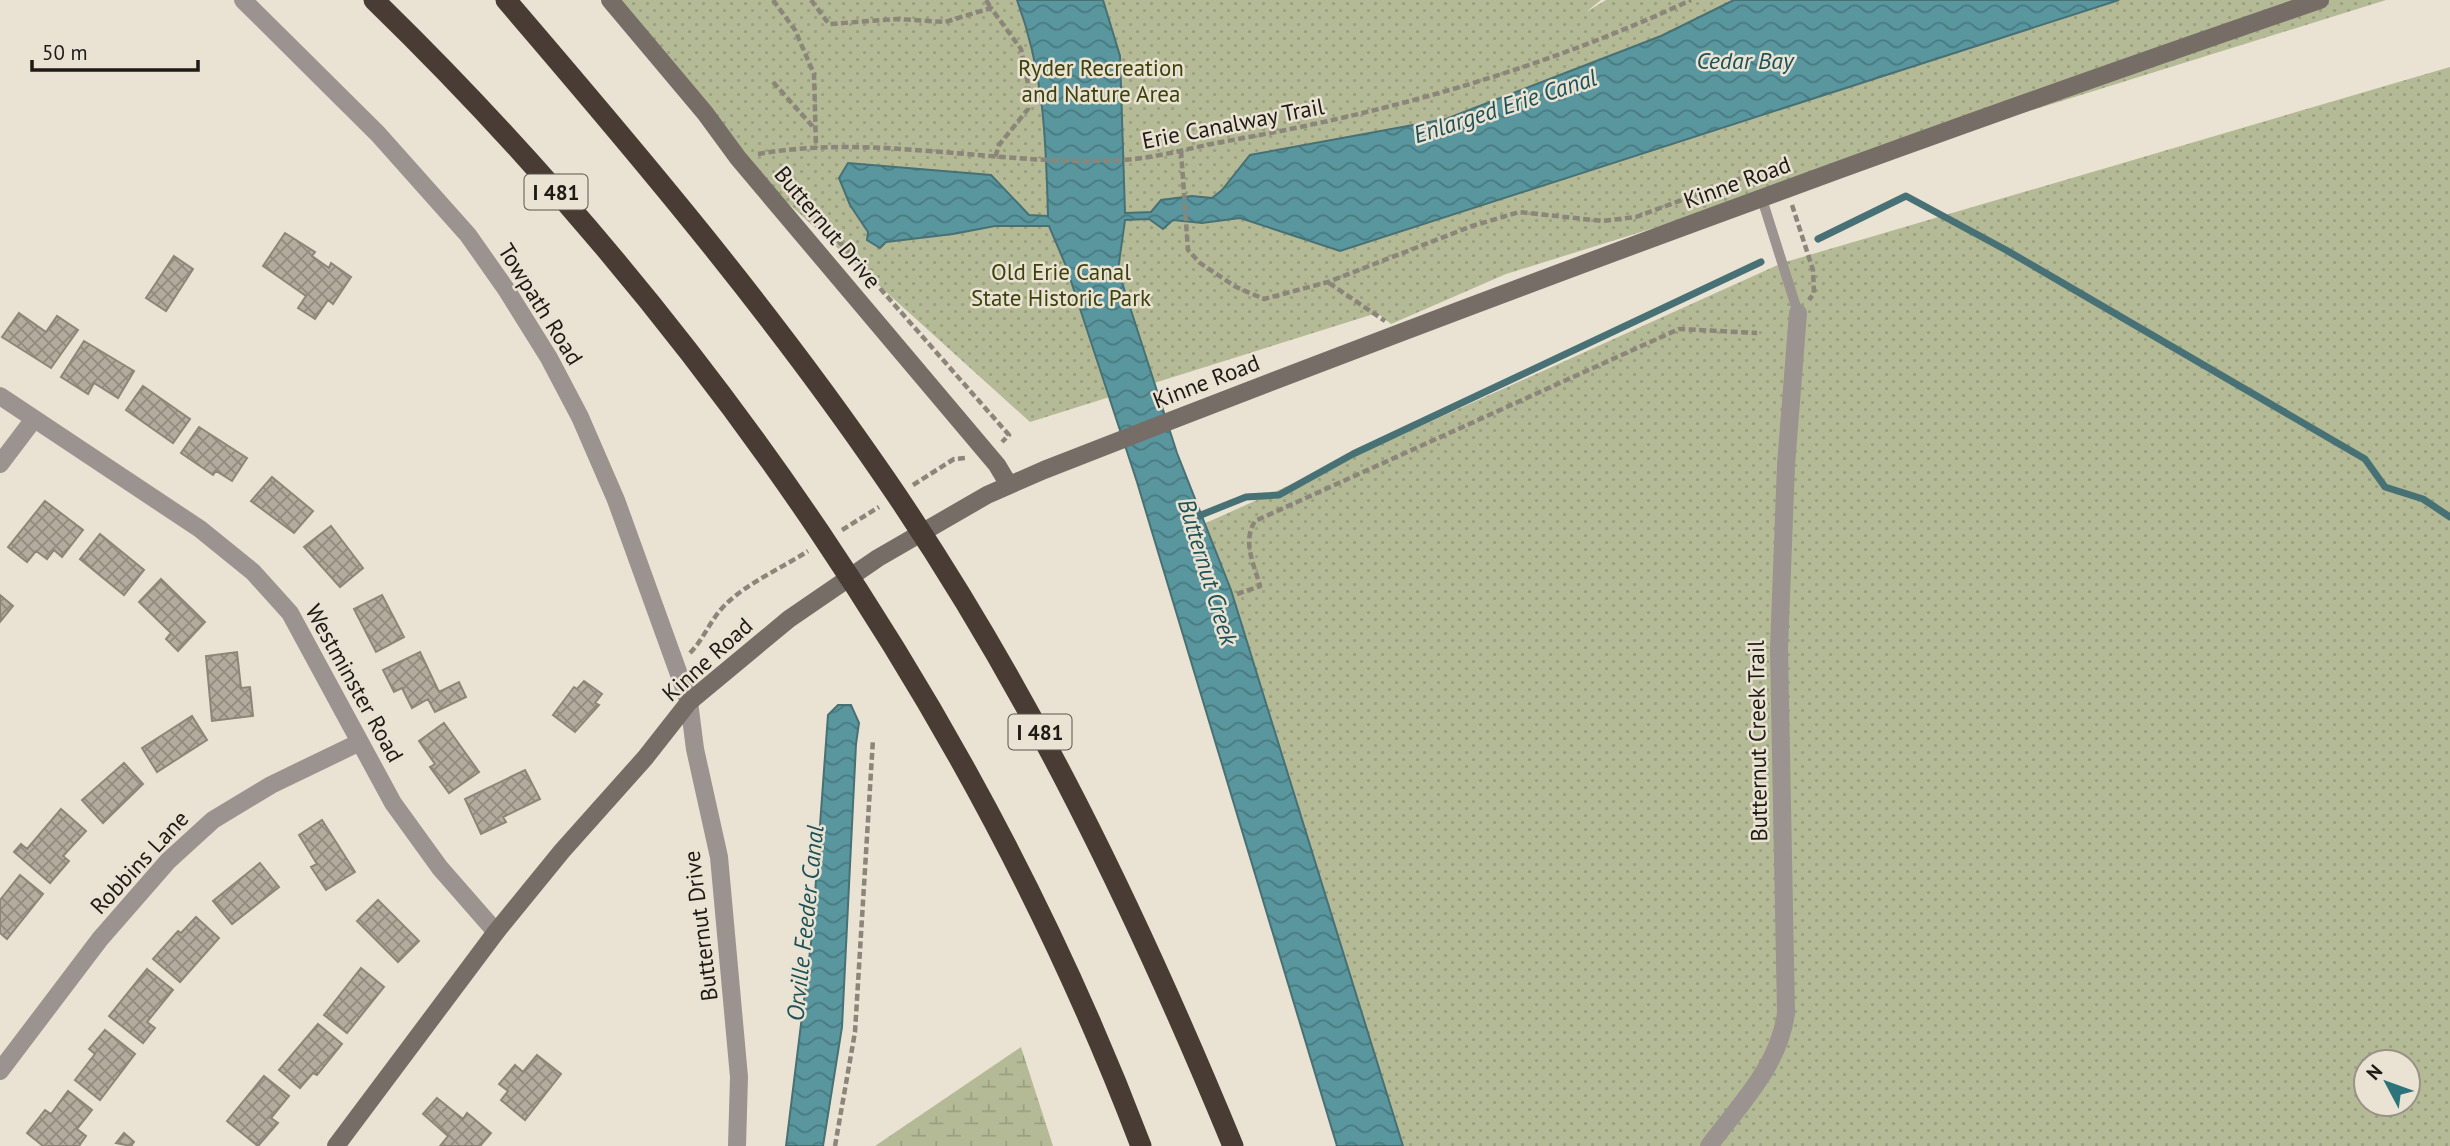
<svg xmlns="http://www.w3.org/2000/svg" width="2450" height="1146" font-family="'PT Sans',sans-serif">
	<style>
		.wetland { fill: url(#wetland-marsh) }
		.park { fill: url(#park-dots); fill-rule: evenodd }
		.water { fill: url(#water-waves); stroke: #477175; stroke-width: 2 }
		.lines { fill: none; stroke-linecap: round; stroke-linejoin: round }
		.stream { stroke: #477175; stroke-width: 7 }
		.building { fill: url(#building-cross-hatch); stroke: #8d8677; stroke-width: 2 }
		.path { stroke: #8b857a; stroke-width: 4.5; stroke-dasharray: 7 3.5; stroke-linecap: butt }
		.lane { stroke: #9a938f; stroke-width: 10 }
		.street { stroke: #9a938f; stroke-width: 18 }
		.secondary { stroke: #776d67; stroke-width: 18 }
		.highway { stroke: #493c34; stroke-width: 21 }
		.labels { text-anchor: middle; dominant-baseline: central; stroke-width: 5; stroke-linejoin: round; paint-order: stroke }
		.shield { fill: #eae2d2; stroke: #5b574e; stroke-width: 2 }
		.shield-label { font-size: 21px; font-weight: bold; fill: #1e1b16 }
		.park-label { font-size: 23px; fill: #3c420b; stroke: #eae2d2 }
		.street-label { font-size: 23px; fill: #1e1b16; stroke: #eae2d2 }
		.water-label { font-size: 24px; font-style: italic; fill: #1b5157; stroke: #eae2d2 }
	</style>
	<defs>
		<pattern id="wetland-marsh" width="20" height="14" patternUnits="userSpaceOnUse" patternTransform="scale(1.75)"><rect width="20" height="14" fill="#b4ba95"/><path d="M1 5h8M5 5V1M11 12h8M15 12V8" fill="none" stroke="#9a9f80"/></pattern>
		<pattern id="park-dots" width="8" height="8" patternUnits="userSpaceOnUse" patternTransform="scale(1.75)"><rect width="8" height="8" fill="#b4ba95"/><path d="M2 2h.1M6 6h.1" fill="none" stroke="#9a9f80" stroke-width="1.8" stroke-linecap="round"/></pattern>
		<pattern id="water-waves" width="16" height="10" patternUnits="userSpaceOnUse" patternTransform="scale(1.75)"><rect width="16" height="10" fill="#59969e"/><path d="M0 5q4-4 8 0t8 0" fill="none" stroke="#497a80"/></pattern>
		<pattern id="building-cross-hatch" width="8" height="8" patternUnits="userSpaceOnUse" patternTransform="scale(1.75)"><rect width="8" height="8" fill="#b3ab9c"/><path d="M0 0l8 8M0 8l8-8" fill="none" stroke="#918a7e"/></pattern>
	</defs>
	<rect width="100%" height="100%" fill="#eae2d2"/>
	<path class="wetland" d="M1021,1047L1053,1146H875Z"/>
	<path class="park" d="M610,0H1601L1586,12L1606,0H2386L1506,274L1391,324L1377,313L1030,422L738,158Z
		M2450,67V1146H1362L1177,536L1782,263ZM2366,1062H2408V1104H2366Z"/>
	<path class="water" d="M1017,0H1103L1120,56L1125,213L1151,212L1161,200L1192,196L1212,198L1222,190L1250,155L1446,119L1661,36L1734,0H2119L1340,251L1240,218L1202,223L1173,220L1163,229L1149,219L1125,220L1118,270L1177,453L1231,590L1403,1146H1337L1137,482L1066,266L1049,226H995L953,234L886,242L880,248L867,240L868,232L850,205L839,178L848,163L991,175L1029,215L1048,216C1046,139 1044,73 1017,0Z
		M838,705H851L859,723L856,744L842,1027L823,1146H786L812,935L828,715Z"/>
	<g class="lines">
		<path class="stream" d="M1818,239L1906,196L2006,250L2365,459L2385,487L2423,499L2450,517
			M1196,517L1246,497L1279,495L1353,454L1761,262"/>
	</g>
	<path class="building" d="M285,233L315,252L312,256L329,268L331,263L351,277L333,304L328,300L315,319L298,308L306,296L263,266Z
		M174,256L193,269L166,311L146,298Z
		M19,313L46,332L57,316L78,330L51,368L2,337Z
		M84,341L134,371L118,398L94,383L88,394L61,377Z
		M143,386L190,419L173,443L126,410Z
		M199,427L247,458L232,481L216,471L213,475L181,453Z
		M272,477L313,511L294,533L251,501Z
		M45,501L83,530L62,557L54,550L47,559L36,551L27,562L8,547Z
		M331,526L363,568L340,587L304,547Z
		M100,534L144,570L124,595L80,559Z
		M161,579L205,622L178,651L166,639L171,633L139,602Z
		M0,595L13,606L0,622Z
		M382,595L404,637L376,652L354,609Z
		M237,652L241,688L250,687L253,716L212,721L206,656Z
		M420,652L439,692L459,682L466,697L435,712L428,699L412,708L402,688L394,692L383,670Z
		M584,681L602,694L595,703L599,705L575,732L553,715L574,687L577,689Z
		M192,716L207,740L157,772L142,748Z
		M444,723L479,772L449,793L430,767L435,764L419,741Z
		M124,763L143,784L103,823L82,800Z
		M525,770L540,799L503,817L506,822L481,834L465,799Z
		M61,809L86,831L63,856L69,861L50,883L14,852L21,844L27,849Z
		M322,820L355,872L326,890L311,867L317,864L299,835Z
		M260,863L279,887L232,924L213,901Z
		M20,875L43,894L7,939L0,933V900Z
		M378,900L419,941L398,962L357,921Z
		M196,917L219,938L180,982L153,959L178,931L181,933Z
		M361,968L384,987L347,1033L324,1015Z
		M147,969L173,990L147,1022L155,1028L143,1043L109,1016Z
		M318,1024L342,1044L317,1075L313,1073L300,1088L279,1070Z
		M105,1030L135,1054L100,1100L75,1080L95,1054L89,1049Z
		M537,1055L561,1074L525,1120L501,1100L508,1091L499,1084L515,1065L523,1072Z
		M264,1076L289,1096L271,1118L278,1123L258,1146L227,1121Z
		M68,1091L92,1110L77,1129L86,1136L79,1146H43L27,1133L45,1110L51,1114Z
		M437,1098L463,1119L467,1113L491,1133L480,1146H440L448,1136L423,1114Z
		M124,1133L134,1142L131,1146L116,1143Z"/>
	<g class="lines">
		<path class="path" d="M773,0L795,30L814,74L816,148
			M811,0L829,24L898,19L945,22L991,8L1021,49L1028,84V109L999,145L995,158
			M986,0L991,8
			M773,82L815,129
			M1181,151L1188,250L1200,263L1236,287L1264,299L1328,282L1472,226L1519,212L1602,221L1636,217L1779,164L1782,173
			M758,154C876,133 1002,167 1123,160C1158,158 1192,147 1227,141C1387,113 1543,69 1691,0
			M783,178L1009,435L1002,442
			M1792,205L1813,270L1814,293L1809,300
			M1329,283L1385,321
			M913,485L954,459L966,458
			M842,530L879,507
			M1237,594L1260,586C1254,564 1242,542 1255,521L1679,329L1757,333
			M690,653C704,639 710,620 725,605C747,583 782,568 808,551
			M835,1146L855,1032L873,739"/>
		<path class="lane" d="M1762,199L1798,313"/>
		<path class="street" d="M243,0L378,134L468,235L506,289L549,358L580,417L616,500L689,702L695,749L719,857L739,1077L737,1146
			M0,396L200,529L253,572L290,613L393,803L440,868L496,932
			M0,464L34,419
			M0,1071L100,939L168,861L213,820L271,785L360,742
			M1709,1146C1740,1104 1779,1066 1786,1013L1779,649L1786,465L1798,313"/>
		<path class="secondary" d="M610,0L705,113L738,158L997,465L1009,485
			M336,1146L496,932L562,851L645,758L689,702L789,619L878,558L987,495L1044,470C1466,305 1891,147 2320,0"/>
		<path class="highway" d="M374,0C702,319 978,717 1141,1146
			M506,0C639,155 770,310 885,478C1028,686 1137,913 1233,1146"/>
	</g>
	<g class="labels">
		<g class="shield">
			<rect x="524.5" y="174.5" width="63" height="35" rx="5"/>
			<rect x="1008.5" y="714.5" width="63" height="35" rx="5"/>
		</g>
		<g class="shield-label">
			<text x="556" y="192">I 481</text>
			<text x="1040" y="732">I 481</text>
		</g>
		<g class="park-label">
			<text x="1101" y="67">Ryder Recreation<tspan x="1101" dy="26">and Nature Area</tspan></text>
			<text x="1061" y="271">Old Erie Canal<tspan x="1061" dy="26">State Historic Park</tspan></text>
		</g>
		<g class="street-label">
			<text transform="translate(1233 123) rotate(-11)">Erie Canalway Trail</text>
			<text transform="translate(1737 182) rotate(-20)">Kinne Road</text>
			<text transform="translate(828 227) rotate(50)">Butternut Drive</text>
			<text transform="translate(541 304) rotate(58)">Towpath Road</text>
			<text transform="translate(1206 381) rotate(-21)">Kinne Road</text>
			<text transform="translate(707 659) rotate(-42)">Kinne Road</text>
			<text transform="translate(355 683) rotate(61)">Westminster Road</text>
			<text transform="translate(1757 741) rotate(-91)">Butternut Creek Trail</text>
			<text transform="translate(139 862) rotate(-47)">Robbins Lane</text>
			<text transform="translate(700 926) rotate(-97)">Butternut Drive</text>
		</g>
		<g class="water-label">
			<text x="1745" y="60">Cedar Bay</text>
			<text transform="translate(1505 106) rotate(-18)">Enlarged Erie Canal</text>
			<text transform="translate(1208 572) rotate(73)">Butternut Creek</text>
			<text transform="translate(805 923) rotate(-84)">Orville Feeder Canal</text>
		</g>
	</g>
	<g transform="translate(2387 1083) rotate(311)"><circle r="33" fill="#eae2d2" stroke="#989287" stroke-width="2"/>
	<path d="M0-5L12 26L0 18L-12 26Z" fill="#2b757a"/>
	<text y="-10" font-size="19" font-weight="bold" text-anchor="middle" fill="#1e1b16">N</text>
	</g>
	<path d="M32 60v10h166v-10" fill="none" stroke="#1e1b16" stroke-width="3.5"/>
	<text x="42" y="60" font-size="21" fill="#1e1b16" stroke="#eae2d2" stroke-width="5" paint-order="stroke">50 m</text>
</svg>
